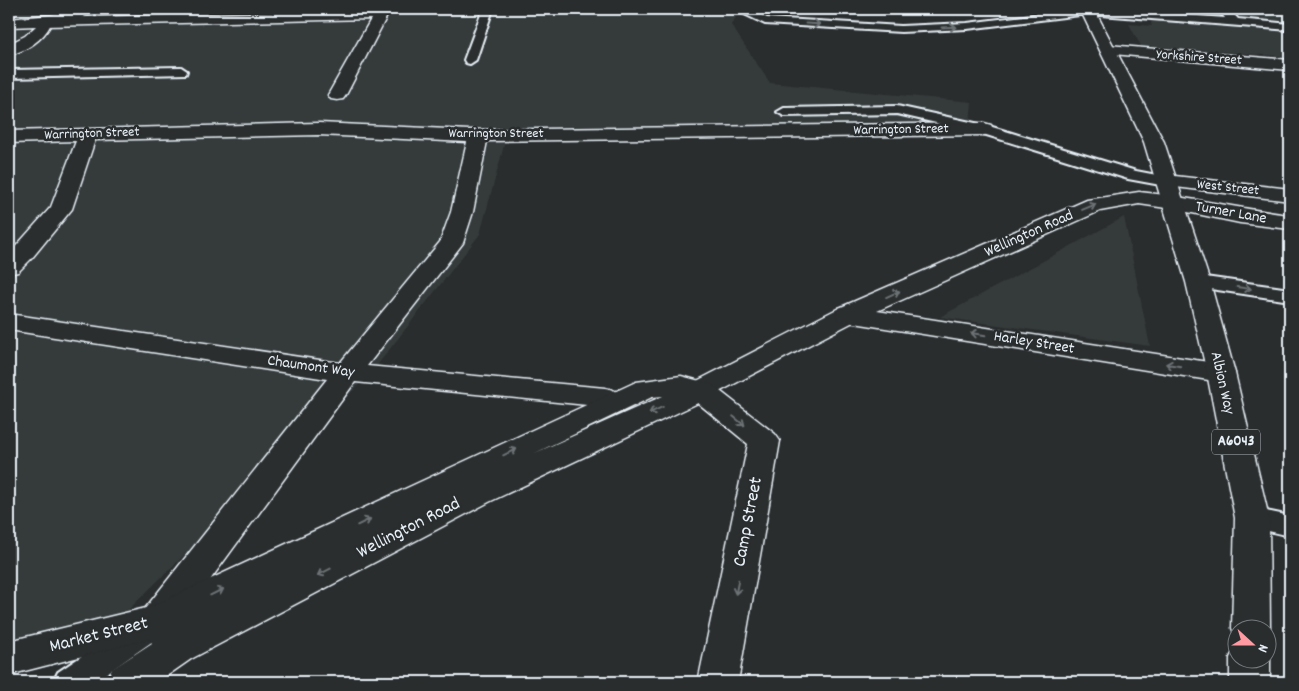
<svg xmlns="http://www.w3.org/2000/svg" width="1299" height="691" font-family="Dekko,sans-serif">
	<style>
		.built { fill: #363a3b }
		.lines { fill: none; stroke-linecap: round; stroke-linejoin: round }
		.service-casing { stroke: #e8f1f8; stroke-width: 4 }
		.pedestrian-casing { stroke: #e8f1f8; stroke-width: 3 }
		.minor-casing { stroke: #e8f1f8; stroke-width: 3 }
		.trunk-casing { stroke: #e8f1f8; stroke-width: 3 }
		.service { fill: #2a2d2e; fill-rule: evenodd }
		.pedestrian { fill: #2a2d2e; fill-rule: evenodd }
		.minor { fill: #2a2d2e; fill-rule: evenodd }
		.trunk { fill: #2a2d2e; fill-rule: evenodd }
		.oneway { stroke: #6c7275 }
		.labels { text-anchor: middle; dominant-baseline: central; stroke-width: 5; stroke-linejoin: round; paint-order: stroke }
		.far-street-label { font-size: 14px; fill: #e8f1f8; stroke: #2a2d2e }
		.shield { fill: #2a2d2e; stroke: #afb6bb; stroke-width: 1 }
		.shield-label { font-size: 15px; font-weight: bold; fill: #e8f1f8 }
		.street-label { font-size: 16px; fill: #e8f1f8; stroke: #2a2d2e }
		.near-street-label { font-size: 19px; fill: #e8f1f8; stroke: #2a2d2e }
	</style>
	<rect width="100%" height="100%" fill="#2a2d2e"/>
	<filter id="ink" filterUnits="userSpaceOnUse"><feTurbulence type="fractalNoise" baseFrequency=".02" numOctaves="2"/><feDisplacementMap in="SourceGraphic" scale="10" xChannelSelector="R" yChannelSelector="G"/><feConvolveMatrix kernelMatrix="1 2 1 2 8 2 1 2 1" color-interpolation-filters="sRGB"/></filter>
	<g filter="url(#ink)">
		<path class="built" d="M9,9H741L731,25L770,83L972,102L969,135L505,142L480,234L371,373L129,609L158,621L9,658Z
			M1147,9H1290V57L1141,46L1129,24L1152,26Z
			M1124,217L1150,346L940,317Z"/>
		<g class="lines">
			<g class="service-casing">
				<path id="service" d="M483,9H493L476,60L470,64L466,63L464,60Z
					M737,9H750L767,18L901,26L967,23L1080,9H1102L1225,18L1218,9H1229L1238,19L1290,24V30L1088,14L967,29L901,32L765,24L738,11Z
					M181,67L187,71L186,74L9,78V70Z
					M897,106L989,126L1136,171L1172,178L1174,181L1172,184L1166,186L1128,179L980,133L897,114L784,116L777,112L784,108Z
					M1198,276L1290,289V301L1191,286L1188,282L1191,278Z
					M1252,508L1290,516V536L1243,525L1239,518L1243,511Z
					M145,618L156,621L160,630L156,639L94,682H53L58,672L134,621Z"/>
			</g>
			<g class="pedestrian-casing">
				<path id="pedestrian" d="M381,10L386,11L388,14L346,95L343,99L337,100L331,99L328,95L371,19L45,26L40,25L38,22L40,19L45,18Z
					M319,123L469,130L984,123L991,125L993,129L991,133L984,135L487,141L473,212L463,243L367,366L605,388C616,390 622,394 628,403L624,410C613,412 606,412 597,406L355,382L172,632L158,637L144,632L139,621L144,610L327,379L9,330V314L340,363L440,242L451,212L467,142L319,135L95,140L72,209L32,258L18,272L9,274V254L51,207L76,141L9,143V131Z
					M848,306L857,308L861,314L857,320L711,396L701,399L691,396L686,390L691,384L839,308Z"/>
			</g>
			<g class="minor-casing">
				<path id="minor" d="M77,9H97C90,18 63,22 51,24C43,40 26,51 9,55V44L25,36L36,26L9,27V19L50,15Z
					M1108,45L1290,60V70L1102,53L1100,50L1102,47Z
					M1166,175L1290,189V201L1159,185L1156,181L1159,177Z
					M1139,192C1190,197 1239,209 1290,215V229L1240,223L1173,209L1139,204L1100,211L877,311L1221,364L1231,367L1235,373L1231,379L1221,382L848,322L839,320L835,314L839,308L1087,200Z
					M681,376L711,384L775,434L780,441L738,682H698L748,444L698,403L489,502L191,659L158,682H106L112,669L152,643L149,639L9,675V641L150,607L636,382ZM663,396L535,453L652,397Z"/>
			</g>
			<g class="trunk-casing">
				<path id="trunk" d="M1080,9H1094L1164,142L1210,282L1235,373L1269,518L1270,628L1266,636V628H1236V638L1232,628L1235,518L1207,373L1186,282L1144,142Z
					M1236,646V658H1266V651L1270,658V682H1230V658Z"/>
			</g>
			<use href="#service" class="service"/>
			<use href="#pedestrian" class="pedestrian"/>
			<use href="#minor" class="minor"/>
			<use href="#trunk" class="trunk"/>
		</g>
		<defs><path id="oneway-shaft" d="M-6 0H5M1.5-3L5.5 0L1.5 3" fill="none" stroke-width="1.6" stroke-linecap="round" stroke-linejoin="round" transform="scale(1.25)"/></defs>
		<g class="oneway">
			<use href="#oneway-shaft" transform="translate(813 24) rotate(3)"/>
			<use href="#oneway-shaft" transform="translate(949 27) rotate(-3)"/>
			<use href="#oneway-shaft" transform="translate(1089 207) rotate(-23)"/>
			<use href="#oneway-shaft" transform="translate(1244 288) rotate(8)"/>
			<use href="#oneway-shaft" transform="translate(893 294) rotate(-24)"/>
			<use href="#oneway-shaft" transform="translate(978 334) rotate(-171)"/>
			<use href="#oneway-shaft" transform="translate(1173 365) rotate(-170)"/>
			<use href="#oneway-shaft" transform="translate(656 410) rotate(156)"/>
			<use href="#oneway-shaft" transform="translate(739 421) rotate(39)"/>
			<use href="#oneway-shaft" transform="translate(510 452) rotate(-26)"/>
			<use href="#oneway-shaft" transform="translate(364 522) rotate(-26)"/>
			<use href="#oneway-shaft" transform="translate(324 572) rotate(153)"/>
			<use href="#oneway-shaft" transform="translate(737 587) rotate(101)"/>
			<use href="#oneway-shaft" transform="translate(217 592) rotate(-26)"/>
		</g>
	</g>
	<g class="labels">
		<g class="far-street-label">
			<text transform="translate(1199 58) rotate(4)">Yorkshire Street</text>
			<text transform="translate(901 130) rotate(-1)">Warrington Street</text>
			<text transform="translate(92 134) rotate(-2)">Warrington Street</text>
			<text x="496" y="134">Warrington Street</text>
			<text transform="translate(1228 188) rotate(6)">West Street</text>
		</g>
		<rect class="shield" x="1212" y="429.5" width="48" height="25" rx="4"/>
		<g class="shield-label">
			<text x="1236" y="442">A6043</text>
		</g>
		<g class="street-label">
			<text transform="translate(1231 213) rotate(10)">Turner Lane</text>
			<text transform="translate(1029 234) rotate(-24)">Wellington Road</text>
			<text transform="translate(1034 343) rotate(9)">Harley Street</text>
			<text transform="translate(311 367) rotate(8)">Chaumont Way</text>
			<text transform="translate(1222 383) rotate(77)">Albion Way</text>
		</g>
		<g class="near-street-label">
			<text transform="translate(749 522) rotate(-79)">Camp Street</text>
			<text transform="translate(409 529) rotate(-27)">Wellington Road</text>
			<text transform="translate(99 636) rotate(-14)">Market Street</text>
		</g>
	</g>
	<rect width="1299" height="691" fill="none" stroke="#2a2d2e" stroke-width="30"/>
	<rect x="15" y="15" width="1269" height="661" fill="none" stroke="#e8f1f8" stroke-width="2" filter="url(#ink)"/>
	<g transform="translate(1252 644) rotate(111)"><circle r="24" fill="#2a2d2e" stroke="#767b7f"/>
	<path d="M0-4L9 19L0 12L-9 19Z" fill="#ff9aa2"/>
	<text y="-8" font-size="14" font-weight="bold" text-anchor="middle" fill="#e8f1f8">N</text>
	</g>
</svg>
